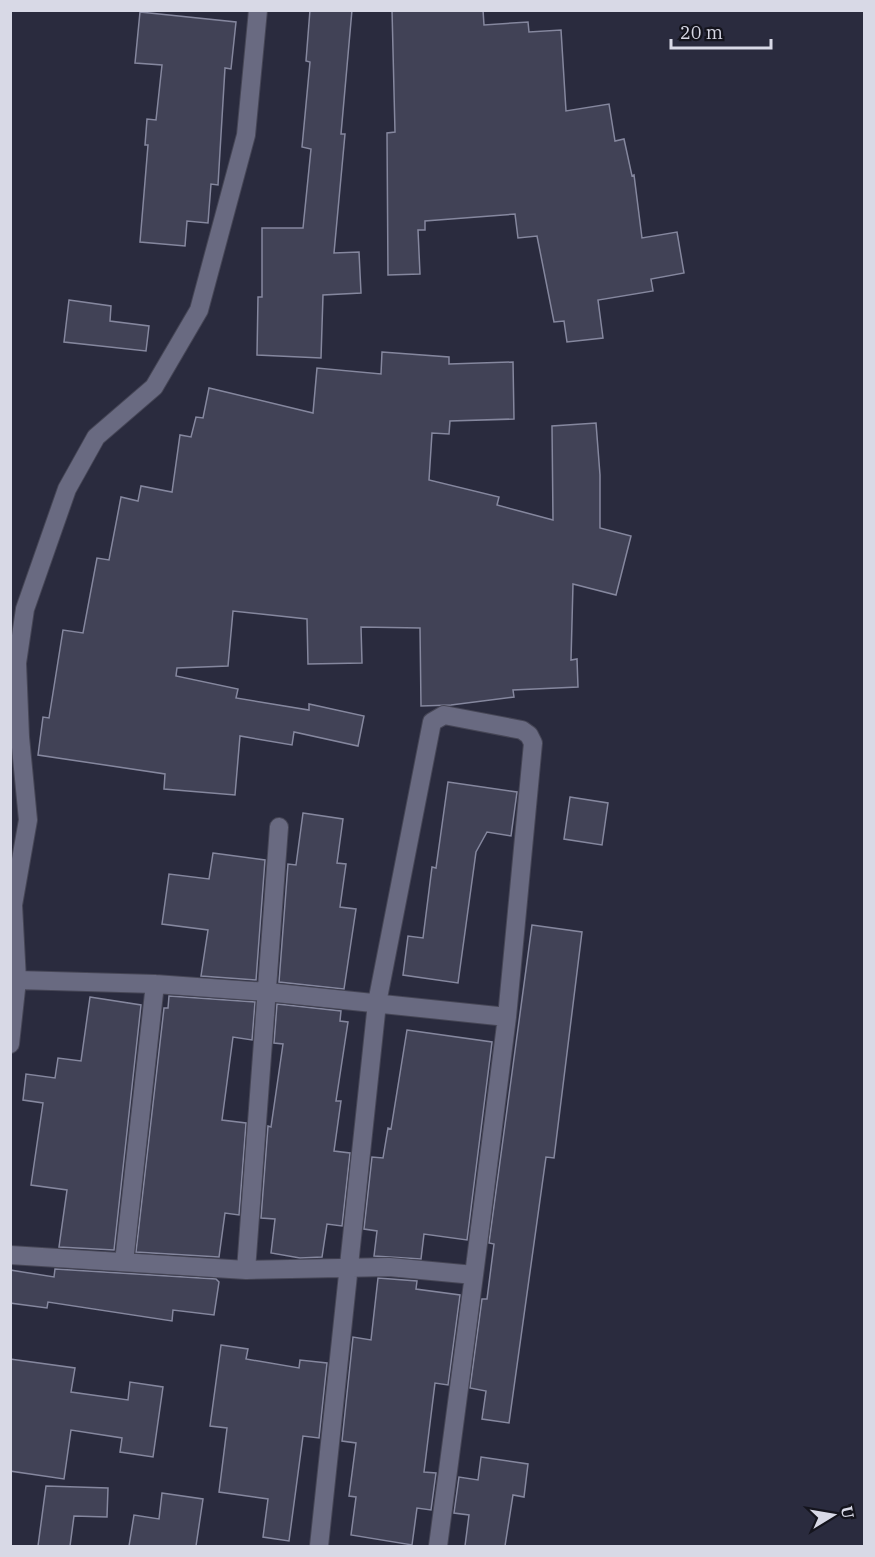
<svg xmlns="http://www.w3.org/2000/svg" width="875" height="1557" font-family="'IBM Plex Serif',serif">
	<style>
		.building { fill: #414256; stroke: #85879e; stroke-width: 1.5 }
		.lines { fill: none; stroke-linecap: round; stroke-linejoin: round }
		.street-casing { stroke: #464656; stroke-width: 20 }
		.street { stroke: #696a81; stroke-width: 18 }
	</style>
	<rect width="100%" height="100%" fill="#2a2b3e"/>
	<path class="building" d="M310,10H352L341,134H345L334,253L359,252L361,293L323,295L321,358L257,355L258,297H262V228H303L311,149L302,147L310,62L306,61Z
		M392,10H483L484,25L528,22L529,32L561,30L566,111L609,104L615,141L624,139L632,176L634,175L642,238L677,232L684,273L651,279L653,291L598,300L603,338L567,342L564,321L554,322L537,236L518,238L515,214L425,221V230H418L420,274L388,275L387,133L395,132Z
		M140,12L236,22L231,69L225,68L218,185L211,184L208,223L187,221L185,246L140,242L148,145H145L147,119L156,120L162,65L135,63Z
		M69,300L111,306L110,321L149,326L146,351L64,342Z
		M382,352L449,357V364L513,362L514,419L450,421L449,434L432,433L429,480L499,497L497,505L553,520L552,426L596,423L600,475V528L631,536L616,595L573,584L571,660L577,659L578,687L513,690L514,697L451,705L421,706L420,628L361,627L362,663L308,664L307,619L233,611L228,666L177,668L176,676L238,689L236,698L309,710V704L364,716L358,746L294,732L292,745L240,736L235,795L164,789L165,774L38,755L43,717L49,718L63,630L83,633L97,558L109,560L121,497L138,501L141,486L172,492L180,435L191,437L196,417L203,418L209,388L313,413L317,368L381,374Z
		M448,782L517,792L511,836L487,832L476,852L458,983L403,975L408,936L423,938L432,867L436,868Z
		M570,797L608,803L602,845L564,839Z
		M303,813L343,819L337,863L346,864L340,907L356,909L344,989L279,982L288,864L296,865Z
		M213,853L265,860L256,980L201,976L208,930L162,924L169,874L209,879Z
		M532,925L582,932L554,1158L546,1157L509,1423L482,1419L486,1391L470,1388L482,1299H487L494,1244L489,1243Z
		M169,996L255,1002L252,1040L233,1037L222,1120L246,1123L239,1215L225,1213L219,1257L136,1252L164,1008H168Z
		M90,997L141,1005L114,1250L59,1247L67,1190L31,1185L43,1103L23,1100L26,1074L55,1078L58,1058L81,1061Z
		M277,1004L341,1011L340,1021L348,1022L336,1101H341L334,1151L350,1153L342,1226L327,1224L322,1257L300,1258L271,1253L275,1219L261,1218L268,1126L271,1127L283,1044L274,1043Z
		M407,1030L492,1042L467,1240L424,1234L421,1259L374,1256L377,1231L364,1229L372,1157L383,1158L388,1128L391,1129Z
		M55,1269L216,1279L219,1282L214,1315L173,1310L172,1321L48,1302L47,1308L10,1303V1270L54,1277Z
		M378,1278L417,1281L416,1289L460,1295L448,1385L435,1383L424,1472L436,1473L431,1510L417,1508L412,1545L351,1535L356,1497L349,1496L356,1443L342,1441L353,1337L371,1340Z
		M221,1345L248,1349L246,1359L299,1368L300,1360L327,1363L319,1438L303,1436L289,1541L263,1537L268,1499L219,1492L227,1428L210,1426Z
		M10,1359L75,1368L71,1392L128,1400L130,1382L163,1387L153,1457L120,1452L122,1438L71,1430L64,1479L10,1471Z
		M481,1457L528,1464L524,1497L513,1495L505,1546H465L469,1515L454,1513L459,1477L478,1480Z
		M46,1486L108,1488L107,1517L74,1516L70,1546H38Z
		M162,1493L203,1499L196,1546H129L134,1515L159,1519Z"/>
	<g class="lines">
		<g class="street-casing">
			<path id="street" d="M17,980L155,984L267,992L507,1017L474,1275
				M10,1044L17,980L13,905L28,820L20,737L17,663L25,609L67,489L96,437L154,387L199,310L246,135L258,10
				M10,1255L246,1270L389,1267L474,1275L438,1546
				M124,1262L155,984
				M246,1270L279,827
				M319,1546L377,1003L432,722L444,715L522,730L529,735L533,743L507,1017"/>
		</g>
		<use href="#street" class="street"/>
	</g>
	<rect width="875" height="1557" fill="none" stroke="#d8d9e6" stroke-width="24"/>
	<g transform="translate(833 1515) rotate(79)" stroke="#14141d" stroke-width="4.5" paint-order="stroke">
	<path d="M0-4.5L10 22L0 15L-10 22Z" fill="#d8d9e6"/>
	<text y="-9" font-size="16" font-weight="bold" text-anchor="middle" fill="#d8d9e6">U</text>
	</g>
	<path d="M671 39v9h100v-9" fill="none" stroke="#d8d9e6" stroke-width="3"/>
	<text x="680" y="39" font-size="18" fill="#d8d9e6" stroke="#14141d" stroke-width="4.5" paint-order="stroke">20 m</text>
</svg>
